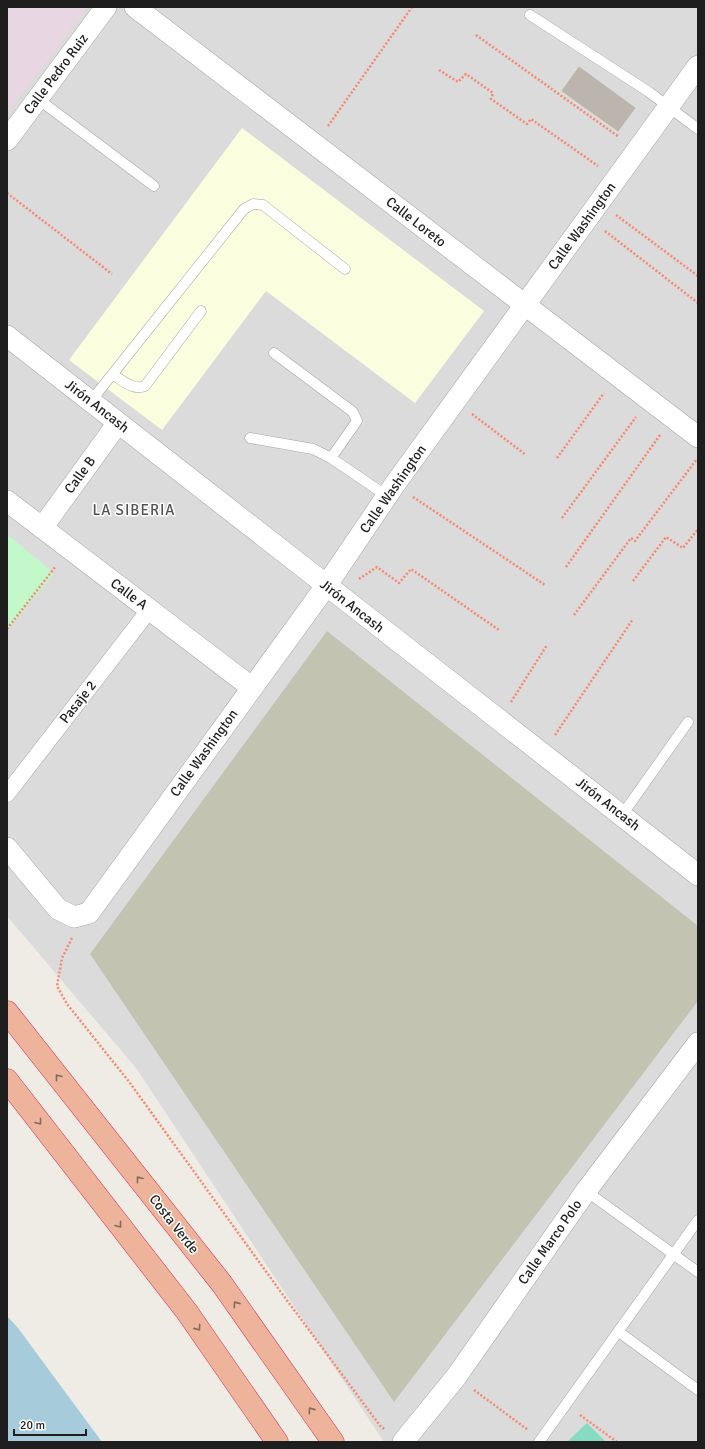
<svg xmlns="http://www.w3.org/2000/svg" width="705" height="1449" font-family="Signika,sans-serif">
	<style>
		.residential { fill: #dcdbdb }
		.industrial { fill: #e8d7e3 }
		.education { fill: #fbfede }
		.construction { fill: #c2c3b0 }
		.park { fill: #c3f8cb }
		.pitch { fill: #85dcc2 }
		.water { fill: #a6cbdb }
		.building { fill: #bbb5ae; stroke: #c0b4a7 }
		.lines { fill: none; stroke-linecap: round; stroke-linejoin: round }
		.service-casing { stroke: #a5a5a5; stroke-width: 11 }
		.pedestrian-casing { stroke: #a5a5a5; stroke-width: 17 }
		.minor-casing { stroke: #a5a5a5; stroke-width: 22 }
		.trunk-casing { stroke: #d62956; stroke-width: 23 }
		.path { stroke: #f6886f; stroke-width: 2.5; stroke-dasharray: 2 2; stroke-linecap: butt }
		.service { stroke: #fff; stroke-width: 10 }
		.pedestrian { stroke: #fff; stroke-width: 16 }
		.minor { stroke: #fff; stroke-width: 21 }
		.trunk { stroke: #eeb49b; stroke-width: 22 }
		.oneway { stroke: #86695c }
		.labels { text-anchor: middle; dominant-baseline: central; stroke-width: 3; stroke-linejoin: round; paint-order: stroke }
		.street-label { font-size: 14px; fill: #1e1e1e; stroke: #fff }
		.neighbourhood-label { font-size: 15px; letter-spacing: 1px; fill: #515151; stroke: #fff }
	</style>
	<rect width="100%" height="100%" fill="#efece5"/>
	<path class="residential" d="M7,7H698V1442H384L136,1068L7,916Z"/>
	<path class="industrial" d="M7,7H88L7,113Z"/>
	<path class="education" d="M242,128L484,311L415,403L266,291L162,430L69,360Z"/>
	<path class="construction" d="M327,631L698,926V1001L394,1402L90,954Z"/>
	<path class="park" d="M7,534L54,573L7,631Z"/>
	<path class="pitch" d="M587,1423L606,1442H567Z"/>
	<path class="water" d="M7,1316L18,1328L102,1442H7Z"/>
	<path class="building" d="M579,67L635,108L618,131L562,91Z"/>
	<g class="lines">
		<g class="service-casing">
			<path id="service" d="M530,15L649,92L698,129
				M38,99L154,186
				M274,353L353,412L357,421L331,458
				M113,375C122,380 134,391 145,386L201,311
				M91,401L244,209L253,204L263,205L345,269
				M250,438L313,449L331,458L387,496
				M622,815L688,722
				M586,1191L698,1272
				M619,1332L698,1390
				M539,1442L698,1220"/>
		</g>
		<g class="pedestrian-casing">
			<path id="pedestrian" d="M7,794L150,609"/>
		</g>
		<g class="minor-casing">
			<path id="minor" d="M135,7L698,437
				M7,140L106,7
				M7,336L698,875
				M7,501L251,687
				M42,528L118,423
				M7,848L58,909L74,917L89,913L326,586L395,484L698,66
				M403,1442L456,1377L586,1191L698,1043"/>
		</g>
		<g class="trunk-casing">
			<path id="trunk" d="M7,1012L222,1284L333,1442
				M7,1080L187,1312L277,1442"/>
		</g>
		<path class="path" d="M476,35L619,137
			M439,70L458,82L466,74L493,93L491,99L527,124L531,119L598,166
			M328,126L412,7
			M7,193L112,274
			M616,215L698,276
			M605,231L698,303
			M472,414L526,455
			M557,458L604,393
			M413,497L545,585
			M562,518L636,417
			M566,567L660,435
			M359,579L377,567L399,583L411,569L499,630
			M633,581L666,537L683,548L698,529
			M574,615L631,538L635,541L697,459
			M7,629L56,566
			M511,702L547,645
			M555,735L633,619
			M72,938L62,958L57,986L67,1004L130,1083L283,1295L381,1427L385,1429
			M474,1390L528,1430
			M580,1415L617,1442"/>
		<use href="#service" class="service"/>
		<use href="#pedestrian" class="pedestrian"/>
		<use href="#minor" class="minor"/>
		<use href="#trunk" class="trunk"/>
	</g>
	<defs><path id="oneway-chevron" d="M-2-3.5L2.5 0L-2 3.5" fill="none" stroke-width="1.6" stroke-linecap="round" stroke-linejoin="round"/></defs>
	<g class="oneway">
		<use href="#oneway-chevron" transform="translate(58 1077) rotate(-128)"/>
		<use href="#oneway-chevron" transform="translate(39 1122) rotate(52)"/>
		<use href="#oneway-chevron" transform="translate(139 1179) rotate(-128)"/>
		<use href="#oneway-chevron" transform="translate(119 1225) rotate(52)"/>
		<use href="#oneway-chevron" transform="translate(236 1304) rotate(-125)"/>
		<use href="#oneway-chevron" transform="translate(198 1328) rotate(55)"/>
		<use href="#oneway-chevron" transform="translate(311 1410) rotate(-125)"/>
	</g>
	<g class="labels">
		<g class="street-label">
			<text transform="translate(56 74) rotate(-53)">Calle Pedro Ruiz</text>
			<text transform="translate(416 222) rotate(38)">Calle Loreto</text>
			<text transform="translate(582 226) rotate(-54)">Calle Washington</text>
			<text transform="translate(97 406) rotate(38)">Jirón Ancash</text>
			<text transform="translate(80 475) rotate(-54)">Calle B</text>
			<text transform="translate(393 489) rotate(-55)">Calle Washington</text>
			<text transform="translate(129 594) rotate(37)">Calle A</text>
			<text transform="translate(352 606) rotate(38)">Jirón Ancash</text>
			<text transform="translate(78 702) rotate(-52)">Pasaje 2</text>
			<text transform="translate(204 753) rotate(-54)">Calle Washington</text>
			<text transform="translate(608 804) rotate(38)">Jirón Ancash</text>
			<text transform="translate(174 1224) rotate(52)">Costa Verde</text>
			<text transform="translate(550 1242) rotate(-55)">Calle Marco Polo</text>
		</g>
		<g class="neighbourhood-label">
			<text x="134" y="510">LA SIBERIA</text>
		</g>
	</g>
	<rect width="705" height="1449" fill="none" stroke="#1e1e1e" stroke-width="16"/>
	<path d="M14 1429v6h72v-6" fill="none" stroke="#1e1e1e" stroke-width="2"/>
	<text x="20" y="1429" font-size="12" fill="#1e1e1e" stroke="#ffffff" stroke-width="3" paint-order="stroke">20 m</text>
</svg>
